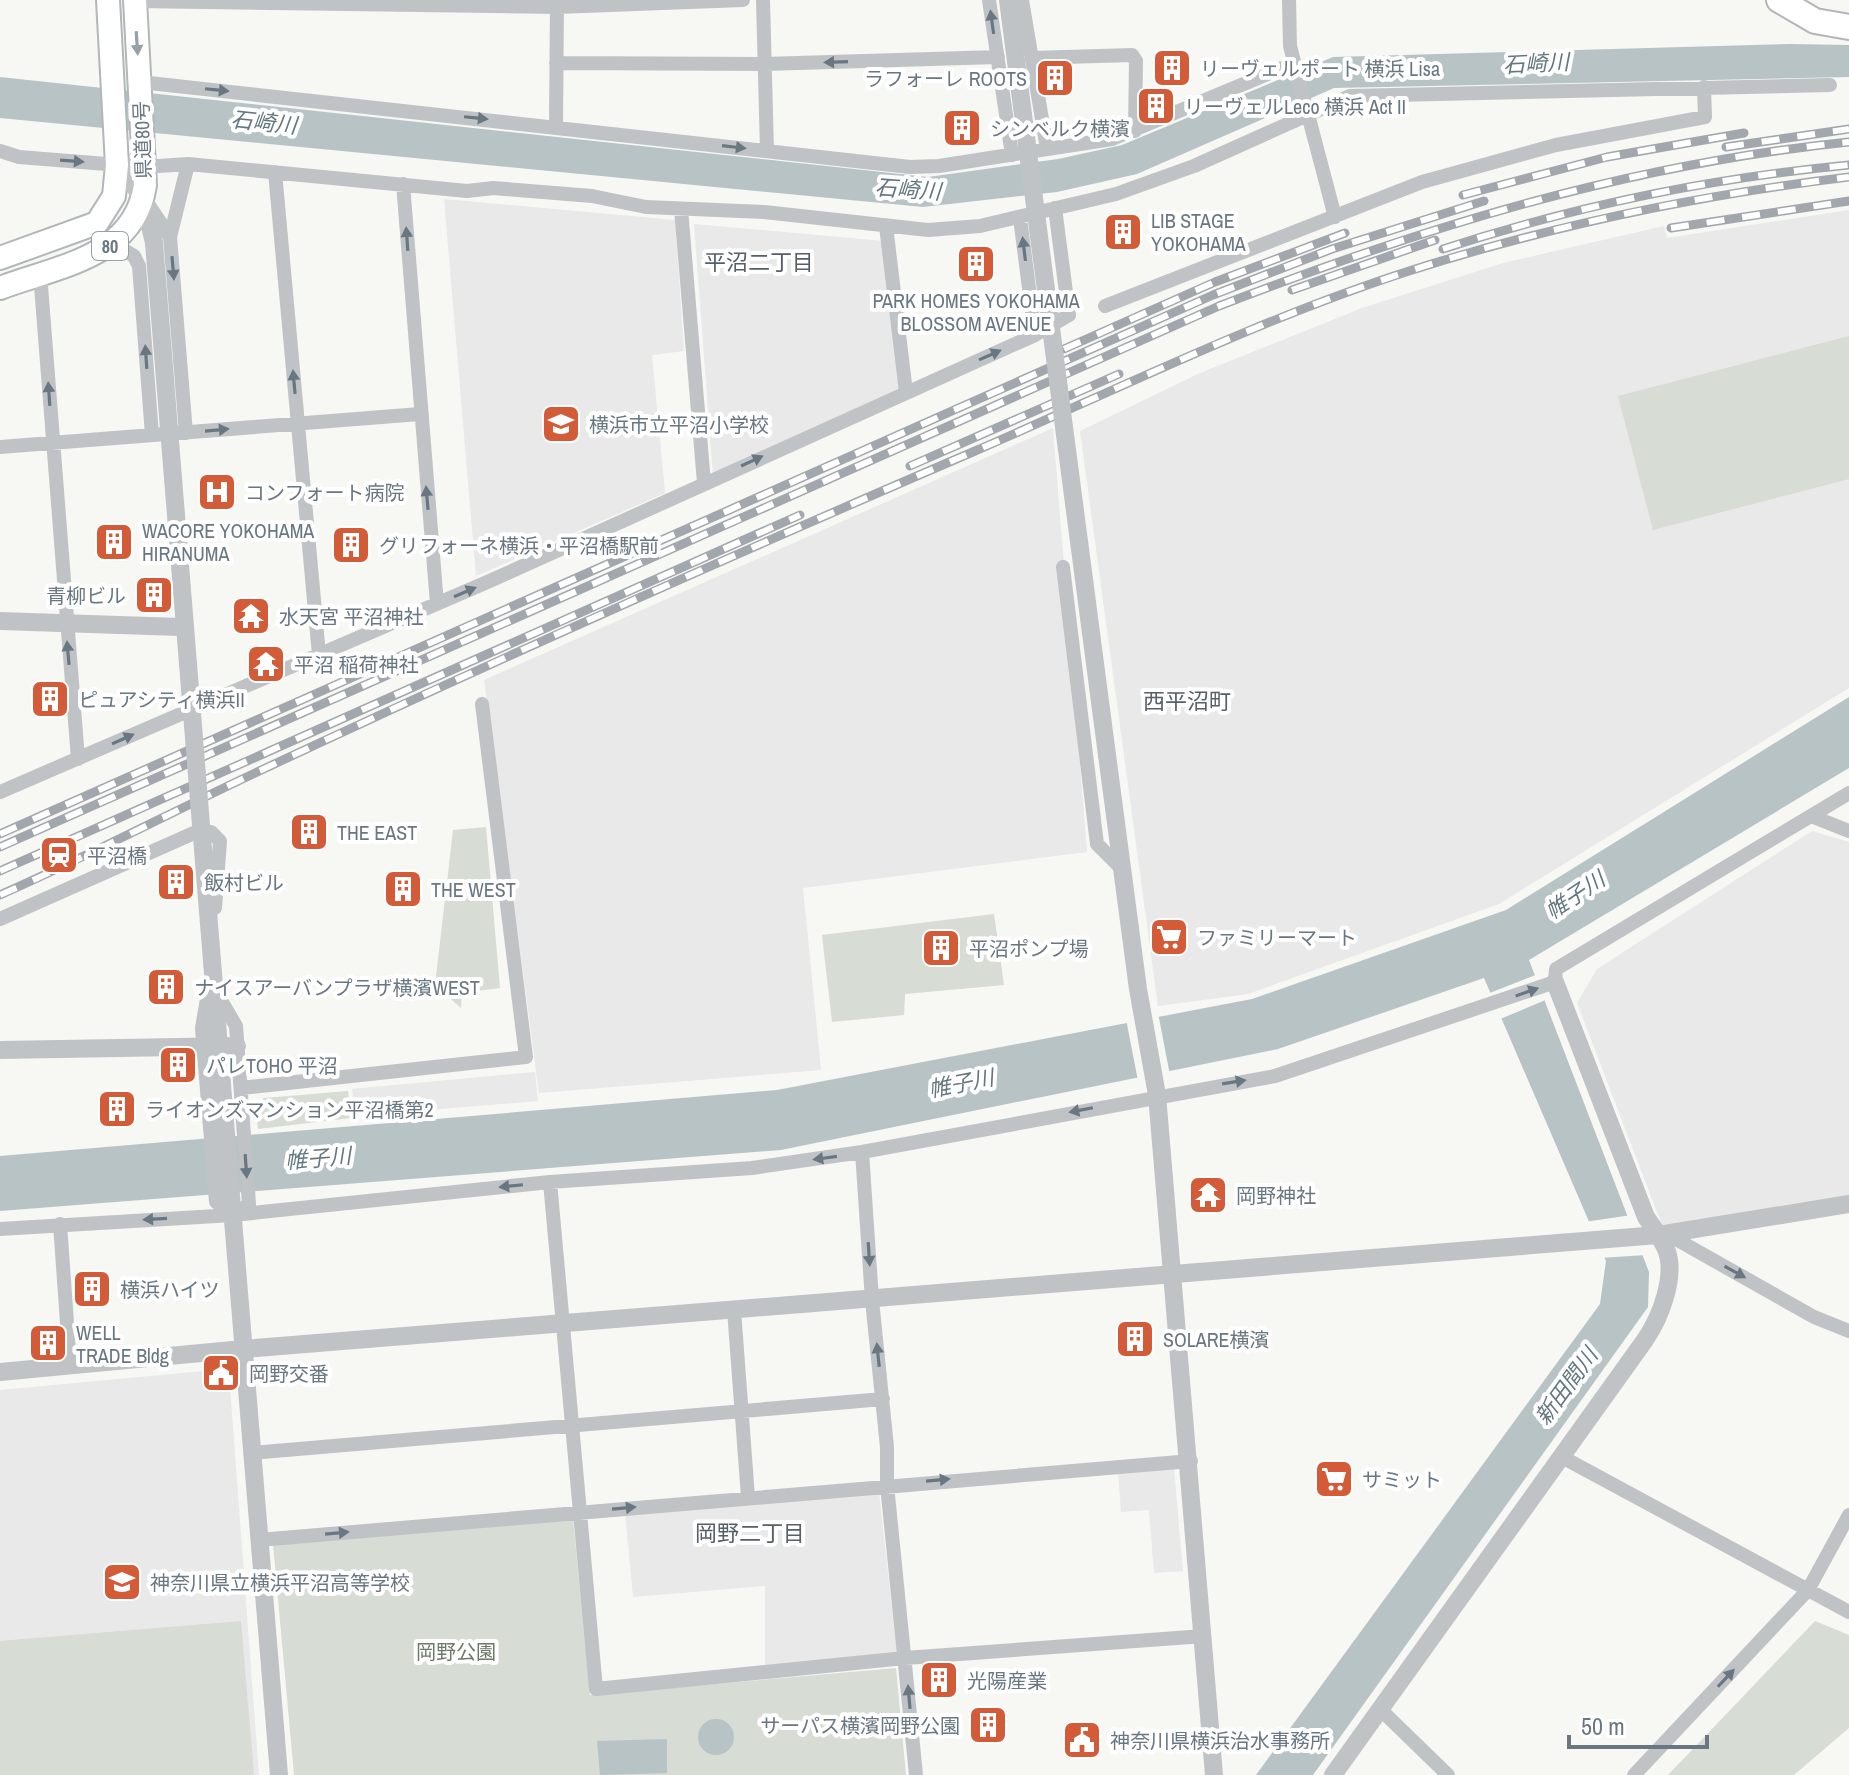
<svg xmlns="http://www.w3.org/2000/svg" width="1849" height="1775" font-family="'Archivo Narrow','Noto Sans JP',sans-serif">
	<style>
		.built { fill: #e8e9e8 }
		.green { fill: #d7dcd4 }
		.water { fill: #b8c3c6 }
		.pier { fill: #f7f7f4 }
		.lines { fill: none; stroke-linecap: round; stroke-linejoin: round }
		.primary-casing { stroke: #b2b7ba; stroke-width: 26 }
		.trunk-casing { stroke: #b2b6b9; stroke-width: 28 }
		.minor { stroke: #bfc3c6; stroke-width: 14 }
		.tertiary { stroke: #bfc3c6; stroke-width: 18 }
		.primary { stroke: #fff; stroke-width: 22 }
		.trunk { stroke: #fff; stroke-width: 24 }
		.rail-casing { stroke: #a1a7ac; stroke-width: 9 }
		.rail { stroke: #fff; stroke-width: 6; stroke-dasharray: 18; stroke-linecap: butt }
		.tertiary-bridge { stroke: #bfc3c6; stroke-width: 18 }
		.oneway { fill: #697783 }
		.oneway2 { fill: #96a0a8 }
		.labels { text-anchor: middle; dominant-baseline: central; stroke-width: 8; stroke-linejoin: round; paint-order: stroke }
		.shield { fill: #fff; stroke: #96a0a8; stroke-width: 2 }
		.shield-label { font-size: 18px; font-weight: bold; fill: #697783 }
		.poi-label { font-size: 20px; fill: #697783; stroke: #fff; text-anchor: start }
		.street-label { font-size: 20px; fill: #697783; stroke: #fff }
		.park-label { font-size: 20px; fill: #6b7b67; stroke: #fff }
		.water-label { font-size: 22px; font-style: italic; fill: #64777f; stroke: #fff }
		.neighbourhood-label { font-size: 22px; fill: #566069; stroke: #fff }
	</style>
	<rect width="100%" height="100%" fill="#f7f7f4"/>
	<path class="built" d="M444,199L675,220L684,351L652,355L665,493L476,576Z
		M1849,210V688L1499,904L1248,994L1158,1006L1080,431L1200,373L1362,308L1503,263L1664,226L1667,238Z
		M694,224L884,241L901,389L713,476Z
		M1053,428L1087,852L803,888L821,1070L539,1093L484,680Z
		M1812,831L1849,842V1196L1662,1225L1577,1003L1597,969Z
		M535,1072L538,1101L356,1116L352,1089Z
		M204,1371L206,1390L230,1387L259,1775H0V1390Z
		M1174,1468L1183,1571L1154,1573L1149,1510L1121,1512L1118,1472Z
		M879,1492L897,1654L765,1667V1586L633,1597L625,1512Z"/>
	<path class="green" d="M1849,336V479L1653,530L1618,396Z
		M486,827L500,988L462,993L461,1008L435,985L453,830Z
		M994,914L1004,985L905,994L904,1015L832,1022L822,935Z
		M348,1091L351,1118L258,1129L255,1104L264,1098Z
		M573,1518L590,1695L896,1668L906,1775H294L273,1544Z
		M241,1621L254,1775H0V1641Z
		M1815,1621L1849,1635V1728L1794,1775H1668Z"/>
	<path class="water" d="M1790,44L1849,45V77L1334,88L1137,174L1057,192L923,207L0,118V77L928,177L1058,159L1122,145L1333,57Z
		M1849,697V768L1529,960L1649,1272L1648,1307L1313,1775H1256L1600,1304L1606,1261L1484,978L1278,1049L781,1150L0,1211V1156L777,1090L1252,999L1506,910Z
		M698 1737a18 18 0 1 1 36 0a18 18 0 1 1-36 0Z
		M667,1739V1773L600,1775L597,1741Z"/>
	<path class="pier" d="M1538,974L1548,999L1498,1020L1487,994Z
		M1158,1013L1170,1075L1138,1081L1126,1019Z
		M1632,1215L1646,1255L1600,1258L1584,1222Z"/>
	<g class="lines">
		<g class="primary-casing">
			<path id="primary" d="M0,258L97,223L114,196L117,165L108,0
				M0,288C58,266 135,257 145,185L135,0"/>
		</g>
		<g class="trunk-casing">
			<path id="trunk" d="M1779,0L1815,21L1849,27"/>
		</g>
		<path class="minor" d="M763,0L767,151
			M989,0L1012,155
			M1022,0L1047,149
			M1289,0L1290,46L1335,217
			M135,1L557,7L743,0
			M1032,58L1132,55L1136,61L1135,131
			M556,63L764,64L998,57
			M140,82L910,167L939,166L1112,139L1294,63
			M556,127L557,0
			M0,151L19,157L144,167L188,164L467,191L493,188L592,196L646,207L764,212L928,230L980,226L1116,194L1194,166L1350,96L1830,85
			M275,172L319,655
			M403,184L437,604
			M146,201L170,237
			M681,209L704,483
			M1020,218L1035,335
			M886,226L906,392
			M114,244L134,256L139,266L152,435
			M40,273L78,759
			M1105,306L1422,182L1556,145L1705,117L1704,87
			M186,433L170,237L188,164
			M0,447L420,414
			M1063,567L1097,844L1122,869
			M0,792L492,580L1035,335L1069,315L1055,208
			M1811,816L1849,831
			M0,919L194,833L211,832L220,841L215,908
			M208,993L202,1028L216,1202L233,1215
			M221,993L222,1002L236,1026L249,1204L236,1213
			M241,1088L526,1057L482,704
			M862,1152L872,1300L887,1447V1485L916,1775
			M550,1182L596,1689L905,1658L1204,1636
			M60,1224L70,1365
			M0,1229L233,1215L550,1182L752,1168L862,1152L1275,1076L1555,982L1556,969L1849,793
			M1667,1234L1814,1317L1849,1331
			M734,1310L748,1497
			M252,1453L883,1399
			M1562,1457L1849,1612
			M259,1540L1191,1461
			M1381,1710L1448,1775
			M1634,1775L1808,1590L1849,1515"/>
		<path class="tertiary" d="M1008,0L1016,61
			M117,165L143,197L154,243
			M0,621L179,627
			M1107,755L1138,989L1157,1095L1214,1775
			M0,1050L237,1046
			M231,1196L279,1775
			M0,1372L243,1349L1658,1235L1849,1204
			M1333,1775L1645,1340C1660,1318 1677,1276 1666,1249C1661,1238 1653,1227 1646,1217L1555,982"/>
		<use href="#primary" class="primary"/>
		<use href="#trunk" class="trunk"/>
		<g class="rail-casing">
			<path id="rail" d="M1726,147L1849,129
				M1463,195L1607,157L1744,133
				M1671,228L1849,201
				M1443,249C1575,206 1711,178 1849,165
				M1292,290L1435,240
				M1064,349L1215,282L1345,233
				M910,466L1119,374
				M0,834L1213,295L1332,249L1484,201
				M0,847L1219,306C1424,227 1630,164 1849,142
				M0,871L800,515
				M0,895C86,857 168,814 253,774C491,662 733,555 975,451C1118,389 1260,319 1409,271C1553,225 1699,195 1849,177"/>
		</g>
		<use href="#rail" class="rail"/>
		<path class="tertiary-bridge" d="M1016,61L1107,755
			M154,243L231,1196"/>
	</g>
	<defs><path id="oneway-solid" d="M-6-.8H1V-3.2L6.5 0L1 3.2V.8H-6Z" transform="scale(2)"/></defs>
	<g class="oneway">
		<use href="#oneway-solid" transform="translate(992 22) rotate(-98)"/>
		<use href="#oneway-solid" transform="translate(836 62) rotate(178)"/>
		<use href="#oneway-solid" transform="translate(217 90) rotate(6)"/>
		<use href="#oneway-solid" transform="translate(476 118) rotate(6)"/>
		<use href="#oneway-solid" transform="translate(734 147) rotate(7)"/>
		<use href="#oneway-solid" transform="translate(72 161) rotate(4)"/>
		<use href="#oneway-solid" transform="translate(407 239) rotate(-94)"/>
		<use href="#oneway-solid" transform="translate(1024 249) rotate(-97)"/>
		<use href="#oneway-solid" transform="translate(173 268) rotate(85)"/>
		<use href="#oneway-solid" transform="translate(990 355) rotate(-24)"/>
		<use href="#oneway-solid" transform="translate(146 357) rotate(-94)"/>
		<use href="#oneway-solid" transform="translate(294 382) rotate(-95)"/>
		<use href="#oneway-solid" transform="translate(49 394) rotate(-94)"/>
		<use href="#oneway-solid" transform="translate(217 430) rotate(-5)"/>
		<use href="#oneway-solid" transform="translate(752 461) rotate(-25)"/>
		<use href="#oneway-solid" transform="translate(427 498) rotate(-95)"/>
		<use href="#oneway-solid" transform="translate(465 592) rotate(-23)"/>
		<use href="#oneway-solid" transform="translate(68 653) rotate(-95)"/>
		<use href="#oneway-solid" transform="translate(123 739) rotate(-24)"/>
		<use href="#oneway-solid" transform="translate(1527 992) rotate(-19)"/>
		<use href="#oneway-solid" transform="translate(1234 1082) rotate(-9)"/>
		<use href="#oneway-solid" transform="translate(1081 1110) rotate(169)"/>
		<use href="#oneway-solid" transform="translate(825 1158) rotate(172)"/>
		<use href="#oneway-solid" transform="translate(246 1166) rotate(86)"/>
		<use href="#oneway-solid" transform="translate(511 1186) rotate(174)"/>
		<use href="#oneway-solid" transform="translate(155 1219) rotate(177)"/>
		<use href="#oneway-solid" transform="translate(869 1254) rotate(86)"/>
		<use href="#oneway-solid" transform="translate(1735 1272) rotate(29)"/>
		<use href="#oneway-solid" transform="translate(878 1355) rotate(-96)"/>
		<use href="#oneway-solid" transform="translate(938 1480) rotate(-5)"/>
		<use href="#oneway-solid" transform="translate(624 1508) rotate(-5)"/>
		<use href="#oneway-solid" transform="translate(337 1533) rotate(-5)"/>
		<use href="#oneway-solid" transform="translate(1726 1678) rotate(-47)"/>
		<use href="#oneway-solid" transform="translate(909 1697) rotate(-95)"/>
	</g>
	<use class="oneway2" href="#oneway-solid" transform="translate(137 43) rotate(86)"/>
	<defs>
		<g id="building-square" transform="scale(2)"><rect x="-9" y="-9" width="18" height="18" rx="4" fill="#d45b37" stroke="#fff"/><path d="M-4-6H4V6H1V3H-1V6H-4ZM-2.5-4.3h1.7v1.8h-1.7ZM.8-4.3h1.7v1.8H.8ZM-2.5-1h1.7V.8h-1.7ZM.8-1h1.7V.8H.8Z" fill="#fff"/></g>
		<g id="school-square" transform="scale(2)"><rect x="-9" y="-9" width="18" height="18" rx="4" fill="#d45b37" stroke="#fff"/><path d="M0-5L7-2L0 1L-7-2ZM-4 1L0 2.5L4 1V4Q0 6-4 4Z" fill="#fff"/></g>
		<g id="hospital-square" transform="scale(2)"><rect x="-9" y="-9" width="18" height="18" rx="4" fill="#d45b37" stroke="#fff"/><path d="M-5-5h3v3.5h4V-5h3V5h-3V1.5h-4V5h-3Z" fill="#fff"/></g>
		<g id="temple-square" transform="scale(2)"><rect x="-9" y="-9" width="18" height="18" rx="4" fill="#d45b37" stroke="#fff"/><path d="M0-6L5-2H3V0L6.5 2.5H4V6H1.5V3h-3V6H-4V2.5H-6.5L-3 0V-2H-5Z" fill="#fff"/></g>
		<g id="station-square" transform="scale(2)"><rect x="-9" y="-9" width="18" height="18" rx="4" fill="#d45b37" stroke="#fff"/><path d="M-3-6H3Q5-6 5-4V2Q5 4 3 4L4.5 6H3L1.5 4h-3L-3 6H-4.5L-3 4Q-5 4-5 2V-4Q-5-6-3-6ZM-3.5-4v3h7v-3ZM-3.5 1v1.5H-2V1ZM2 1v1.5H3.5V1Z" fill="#fff"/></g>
		<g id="supermarket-square" transform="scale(2)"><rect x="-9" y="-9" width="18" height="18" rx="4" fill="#d45b37" stroke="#fff"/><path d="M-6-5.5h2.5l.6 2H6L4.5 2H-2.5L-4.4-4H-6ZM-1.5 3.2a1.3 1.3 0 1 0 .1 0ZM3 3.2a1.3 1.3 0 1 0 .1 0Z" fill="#fff"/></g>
		<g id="civic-square" transform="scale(2)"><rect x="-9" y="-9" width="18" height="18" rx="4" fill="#d45b37" stroke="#fff"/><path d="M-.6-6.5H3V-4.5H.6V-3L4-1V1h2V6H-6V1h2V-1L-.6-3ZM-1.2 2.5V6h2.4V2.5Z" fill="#fff"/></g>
	</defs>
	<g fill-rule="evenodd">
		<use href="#building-square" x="1172" y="68"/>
		<use href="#building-square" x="1055" y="78"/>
		<use href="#building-square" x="1156" y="106"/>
		<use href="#building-square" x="962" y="128"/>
		<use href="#building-square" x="1123" y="232"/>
		<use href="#building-square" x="976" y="264"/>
		<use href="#school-square" x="561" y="424"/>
		<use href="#hospital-square" x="217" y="492"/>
		<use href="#building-square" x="114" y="542"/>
		<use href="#building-square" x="351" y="545"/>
		<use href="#building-square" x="154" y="595"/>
		<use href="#temple-square" x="251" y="616"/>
		<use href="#temple-square" x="266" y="664"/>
		<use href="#building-square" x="50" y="699"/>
		<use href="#building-square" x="309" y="832"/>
		<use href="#station-square" x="59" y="855"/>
		<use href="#building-square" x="176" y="882"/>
		<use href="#building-square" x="403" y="889"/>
		<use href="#supermarket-square" x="1169" y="937"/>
		<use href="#building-square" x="941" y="948"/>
		<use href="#building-square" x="166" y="987"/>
		<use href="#building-square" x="178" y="1065"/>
		<use href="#building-square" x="117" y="1109"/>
		<use href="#temple-square" x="1208" y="1195"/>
		<use href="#building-square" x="92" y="1289"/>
		<use href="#building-square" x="1135" y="1339"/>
		<use href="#building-square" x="48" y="1343"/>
		<use href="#civic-square" x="221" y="1373"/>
		<use href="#supermarket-square" x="1334" y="1479"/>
		<use href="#school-square" x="122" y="1582"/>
		<use href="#building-square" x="939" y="1680"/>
		<use href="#building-square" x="988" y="1725"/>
		<use href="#civic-square" x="1082" y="1740"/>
	</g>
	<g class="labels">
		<rect class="shield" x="92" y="232" width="36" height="28" rx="6"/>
		<g class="shield-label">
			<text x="110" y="246">80</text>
		</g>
		<g class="poi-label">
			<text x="1200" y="68">リーヴェルポート 横浜 Lisa</text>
			<text x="1027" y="78" text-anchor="end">ラフォーレ ROOTS</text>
			<text x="1184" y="106">リーヴェルLeco 横浜 Act II</text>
			<text x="990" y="128">シンベルク横濱</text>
			<text x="1151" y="220">LIB STAGE<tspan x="1151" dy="23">YOKOHAMA</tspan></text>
			<text x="976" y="300" text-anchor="middle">PARK HOMES YOKOHAMA<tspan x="976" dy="23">BLOSSOM AVENUE</tspan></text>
			<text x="589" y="424">横浜市立平沼小学校</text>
			<text x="245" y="492">コンフォート病院</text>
			<text x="142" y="530">WACORE YOKOHAMA<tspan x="142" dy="23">HIRANUMA</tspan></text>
			<text x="379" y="545">グリフォーネ横浜・平沼橋駅前</text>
			<text x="126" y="595" text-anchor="end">青柳ビル</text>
			<text x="279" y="616">水天宮 平沼神社</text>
			<text x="294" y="664">平沼 稲荷神社</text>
			<text x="78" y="699">ピュアシティ横浜II</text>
			<text x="337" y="832">THE EAST</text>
			<text x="87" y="855">平沼橋</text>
			<text x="204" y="882">飯村ビル</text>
			<text x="431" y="889">THE WEST</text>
			<text x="1197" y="937">ファミリーマート</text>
			<text x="969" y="948">平沼ポンプ場</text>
			<text x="194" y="987">ナイスアーバンプラザ横濱WEST</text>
			<text x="206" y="1065">パレTOHO 平沼</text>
			<text x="145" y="1109">ライオンズマンション平沼橋第2</text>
			<text x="1236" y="1195">岡野神社</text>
			<text x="120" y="1289">横浜ハイツ</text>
			<text x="76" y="1332">WELL<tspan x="76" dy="23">TRADE Bldg</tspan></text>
			<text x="1163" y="1339">SOLARE横濱</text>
			<text x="249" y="1373">岡野交番</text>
			<text x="1362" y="1479">サミット</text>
			<text x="150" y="1582">神奈川県立横浜平沼高等学校</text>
			<text x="967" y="1680">光陽産業</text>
			<text x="960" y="1725" text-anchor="end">サーパス横濱岡野公園</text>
			<text x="1110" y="1740">神奈川県横浜治水事務所</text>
		</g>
		<g class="street-label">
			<text transform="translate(142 140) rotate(-92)">県道80号</text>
		</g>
		<g class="park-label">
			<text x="456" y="1651">岡野公園</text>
		</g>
		<g class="water-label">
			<text transform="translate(1536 63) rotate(-3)">石崎川</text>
			<text transform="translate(264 122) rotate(6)">石崎川</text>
			<text transform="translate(908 189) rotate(4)">石崎川</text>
			<text transform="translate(1575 895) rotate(-34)">帷子川</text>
			<text transform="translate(961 1083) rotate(-11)">帷子川</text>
			<text transform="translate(318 1158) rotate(-5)">帷子川</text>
			<text transform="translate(1566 1386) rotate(-54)">新田間川</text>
		</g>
		<g class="neighbourhood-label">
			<text x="759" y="262">平沼二丁目</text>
			<text x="1187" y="701">西平沼町</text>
			<text x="750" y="1533">岡野二丁目</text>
		</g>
	</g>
	<path d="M1569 1735v12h138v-12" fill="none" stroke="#697783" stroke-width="4"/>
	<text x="1581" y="1735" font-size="24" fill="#697783" stroke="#ffffff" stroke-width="6" paint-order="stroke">50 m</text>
</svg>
